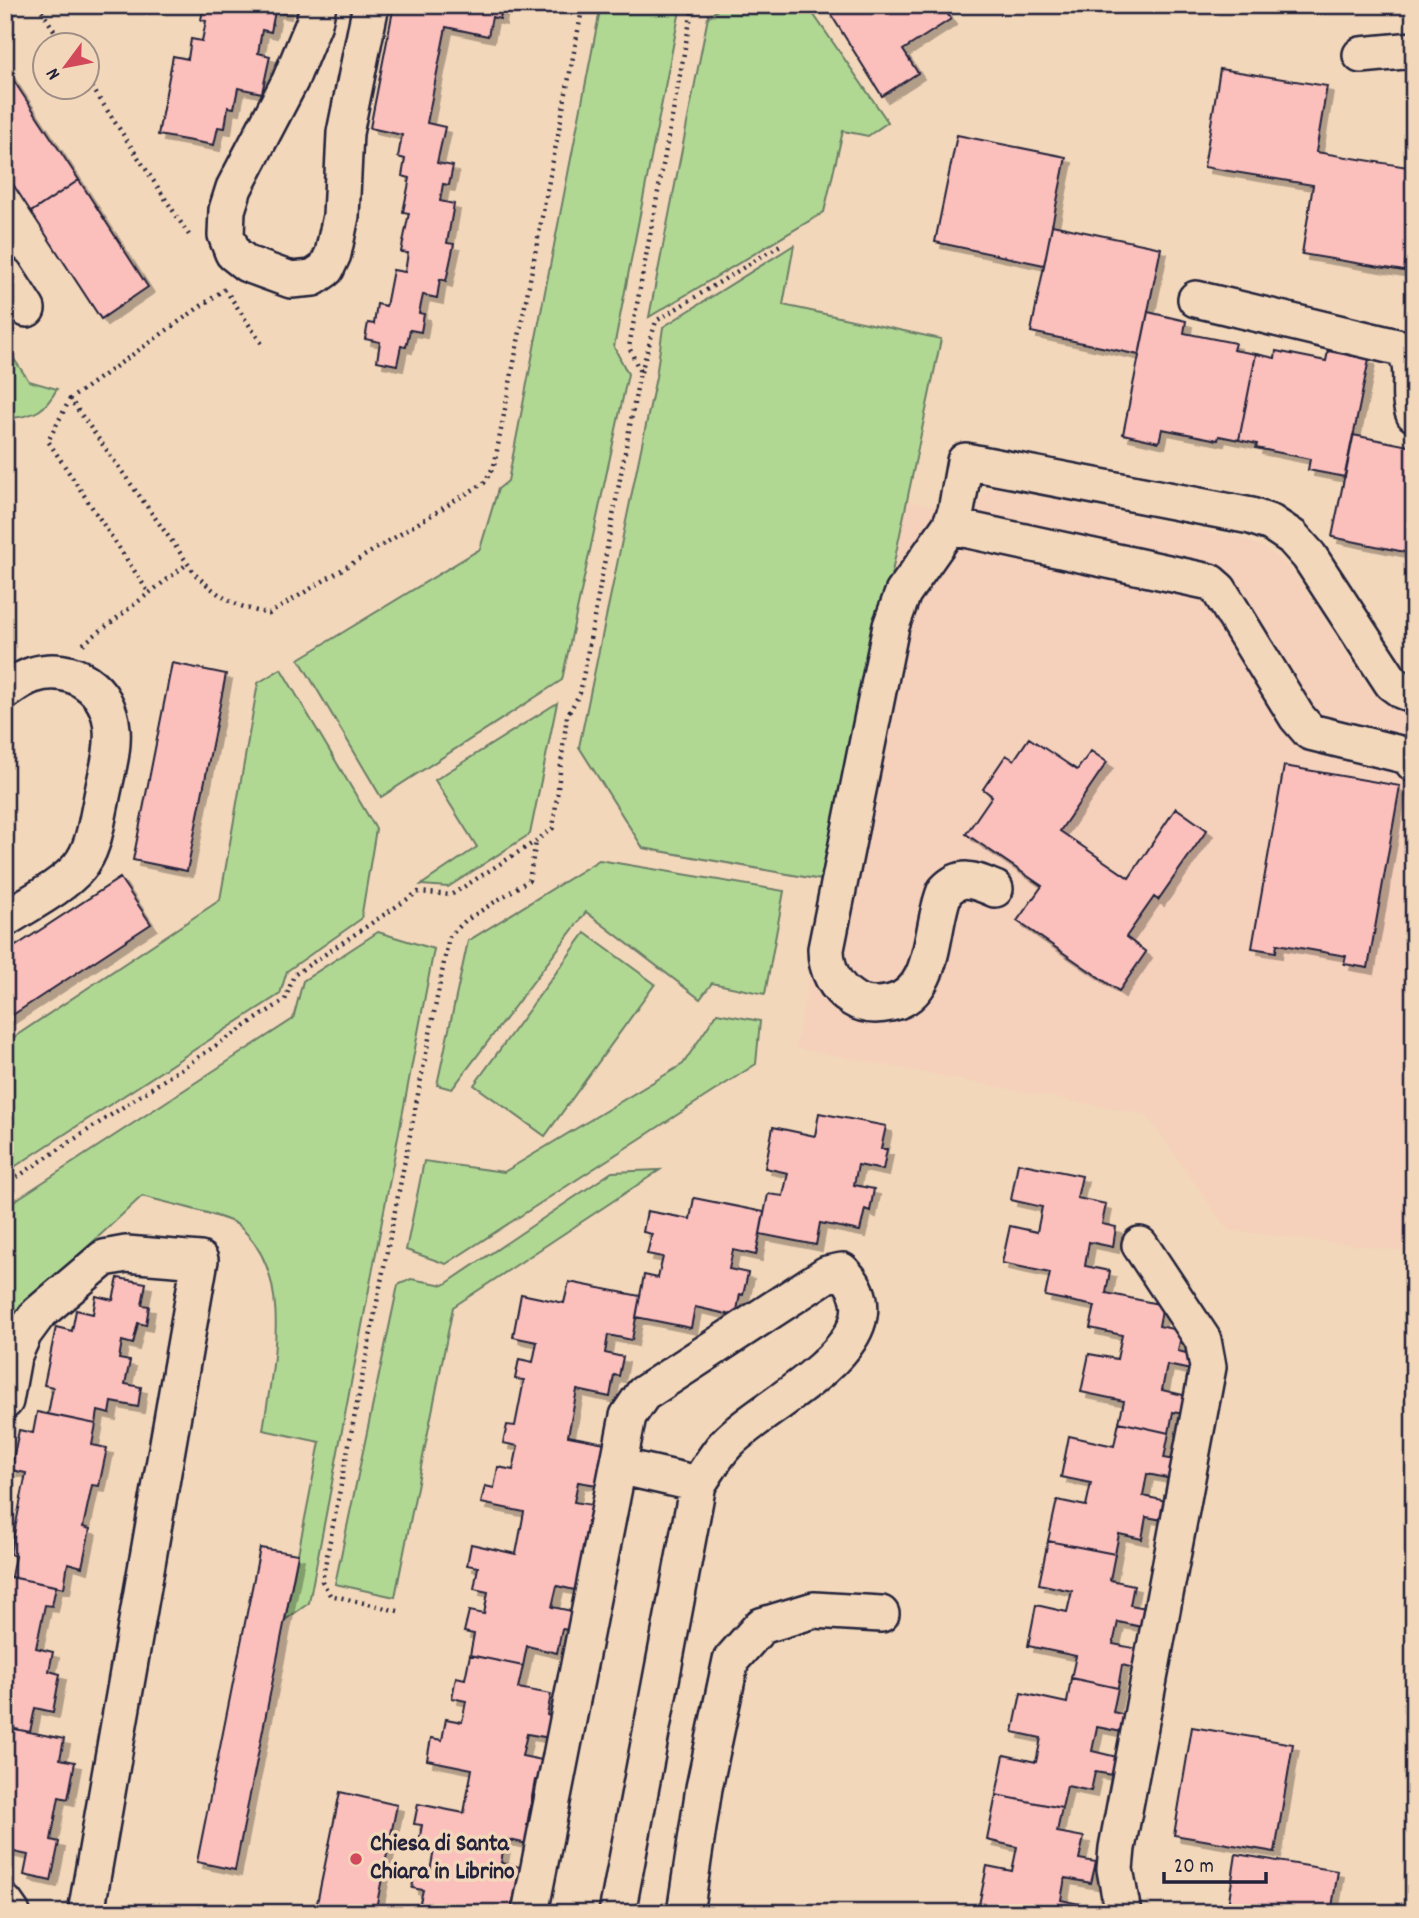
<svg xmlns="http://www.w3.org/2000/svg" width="1419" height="1918" font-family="Dekko,sans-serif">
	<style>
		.built { fill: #f5d0bb }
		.green { fill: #b1d893; stroke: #6a7d67; stroke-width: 2 }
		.building { fill: #fbbfbc; stroke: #22223b; stroke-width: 2; filter: url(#shadow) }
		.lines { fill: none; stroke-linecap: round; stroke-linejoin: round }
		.minor-casing { stroke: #22223b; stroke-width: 40 }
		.path { stroke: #22223b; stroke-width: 4.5; stroke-dasharray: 2 5; stroke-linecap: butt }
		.minor { stroke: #f3d7ba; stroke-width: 35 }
		.poi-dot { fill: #d1495b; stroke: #f3d7ba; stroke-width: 2.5 }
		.labels { text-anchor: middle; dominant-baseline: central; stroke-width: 7; stroke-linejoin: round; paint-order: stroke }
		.poi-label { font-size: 24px; font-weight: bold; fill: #22223b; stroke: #f3d7ba; text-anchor: start }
	</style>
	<defs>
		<filter id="shadow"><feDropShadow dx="6" dy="6" stdDeviation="0" flood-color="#0004"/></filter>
	</defs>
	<rect width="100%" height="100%" fill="#f3d7ba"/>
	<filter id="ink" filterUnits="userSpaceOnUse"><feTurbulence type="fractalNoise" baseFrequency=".0143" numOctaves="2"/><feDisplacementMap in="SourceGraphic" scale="14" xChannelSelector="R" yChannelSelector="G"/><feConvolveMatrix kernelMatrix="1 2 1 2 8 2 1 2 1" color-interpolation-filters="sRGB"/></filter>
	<g filter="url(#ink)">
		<path class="built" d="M997,488L1241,538L1262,547L1280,559L1295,574L1367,684L1378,697L1396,709L1414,716V1252L1228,1230L1147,1115L796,1048L827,881L907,501L975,515L978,498L989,489Z"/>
		<path class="green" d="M601,5H681L614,347L628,374L562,680L381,797L299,659L480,549L498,489L508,481Z
			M724,5H807L888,122L868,136L843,131L824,212L649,317L708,17Z
			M794,245L783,305L941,339L827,881L643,848L579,747L656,377L663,327Z
			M5,346L29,381L57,389C45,410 37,415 13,418L5,411Z
			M281,669L376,829L361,919L287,971L280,994L5,1173V1043L220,900L258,683Z
			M557,703L530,834L448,887L421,885L477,847L435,780Z
			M599,860L784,891L765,994L712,983L700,999L586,912L452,1089L437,1085L468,941Z
			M378,932L434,949L309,1603L285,1620L320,1442L263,1430C273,1365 295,1275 239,1226C229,1216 160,1201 142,1196L5,1324V1207L293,1019L303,981Z
			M585,933L655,984L545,1136L474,1085Z
			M717,1013L760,1021L756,1064L446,1264L406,1250L424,1161L504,1172L683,1064Z
			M660,1170L453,1307L395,1597L335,1584L398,1285L411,1279L444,1285L612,1172Z"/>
		<path class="building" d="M204,5H287L285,13L275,11L271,32L262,30L258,53L270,56L262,93L238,88L234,108L228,107L225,128L218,127L214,145L158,135L173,56L188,59L191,39L202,41L206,21L201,20Z
			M394,5H417L439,10L440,5H502L500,19L492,17L488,36L446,27L427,123L445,127L437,163L453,166L449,185L443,184L440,201L454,204L447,243L454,244L446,281L440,279L437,298L423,295L419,313L424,314L421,332L410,330L406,347L401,346L397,365L377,361L380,342L365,339L368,323L374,324L377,304L386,306L393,270L405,272L408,253L401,252L409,213L403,212L410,178L402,176L405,159L398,157L402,135L370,128Z
			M825,5H941L951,19L903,50L918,73L882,96Z
			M1220,69L1327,86L1316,152L1414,168V212L1404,271L1302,254L1313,185L1204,167Z
			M8,72L79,180L31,212L5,172V74Z
			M957,135L1066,157L1044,265L935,242Z
			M79,180L148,287L101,319L31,212Z
			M1052,225L1161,248L1139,355L1031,332Z
			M1148,312L1186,321L1184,333L1235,343L1233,350L1256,354L1239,440L1219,436L1218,440L1162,429L1159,442L1123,434Z
			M1276,351L1326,361L1328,351L1369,359L1345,477L1308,470L1310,459L1256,448L1257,444L1239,440L1256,354L1275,358Z
			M1353,435L1414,447V554L1332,537Z
			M172,663L226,674L187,871L133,860Z
			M1029,738L1077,770L1091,751L1107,762L1060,831L1129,878L1176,808L1207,830L1158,900L1154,897L1126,937L1146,952L1119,991L1017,921L1042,886L966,834L992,796L983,789L1006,755L1014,760Z
			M1284,766L1400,786L1368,968L1344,964L1346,956L1277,944L1276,952L1252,948Z
			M120,878L151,924L5,1020V953Z
			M819,1113L886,1126L881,1149H887L883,1170L858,1165L854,1185L874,1189L870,1211L865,1209L860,1231L820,1223L816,1245L760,1234L768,1194L783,1196L788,1173L765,1168L773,1127L815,1136Z
			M1018,1163L1082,1176L1077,1198L1106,1204L1102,1224L1116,1227L1113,1247L1089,1242L1085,1266L1110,1271L1106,1293L1163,1305L1159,1326L1182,1331L1178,1351L1194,1355L1191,1370L1167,1365L1162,1390L1187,1396L1183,1414L1173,1412L1169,1433L1119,1422L1124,1401L1081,1392L1089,1354L1117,1359L1122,1335L1090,1328L1095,1306L1045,1296L1050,1273L1002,1263L1010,1226L1037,1232L1042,1207L1011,1200Z
			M694,1198L764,1212L756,1255L733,1250L729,1269L748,1273L743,1295L740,1294L736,1316L695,1307L691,1328L636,1317L644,1275L658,1278L663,1257L647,1254L652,1234L643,1232L647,1211L690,1219Z
			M118,1278L146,1283L142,1305L149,1306L146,1325L138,1323L133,1344L122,1341L119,1359L130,1361L125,1384L141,1387L138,1407L112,1402L110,1414L98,1411L96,1424L48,1414L53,1387L44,1385L56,1327L72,1331L76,1310L93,1314L96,1296L113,1300Z
			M569,1282L640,1296L632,1340L608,1335L605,1353L623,1357L619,1376L614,1375L610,1397L577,1390L568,1436L605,1443L597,1485L578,1482L574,1502L598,1506L594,1529L587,1528L579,1570L587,1571L583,1592L557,1586L552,1607L572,1611L568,1630L562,1629L557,1653L527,1646L523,1666L470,1655L474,1634L464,1632L469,1611L484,1614L488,1592L474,1589L478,1567L467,1565L471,1544L516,1554L524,1512L481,1503L485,1486L494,1488L498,1467L513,1470L518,1446L503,1443L507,1425L515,1426L524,1380L515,1379L519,1359L533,1362L537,1342L513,1337L521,1294L564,1303Z
			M37,1412L96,1424L92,1445L107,1448L99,1486L92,1485L83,1527L90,1529L82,1567L68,1563L64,1588L11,1577L15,1556L10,1554L26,1473L11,1470L19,1430L33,1433Z
			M1119,1422L1169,1433L1164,1458L1175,1460L1172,1479L1147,1474L1143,1496L1166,1501L1163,1520L1146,1517L1142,1539L1119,1534L1115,1554L1048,1541L1057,1500L1086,1506L1091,1483L1061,1477L1069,1436L1114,1446Z
			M1048,1541L1115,1554L1110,1580L1134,1585L1130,1605L1146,1608L1142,1627L1118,1622L1113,1644L1138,1649L1134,1668L1122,1665L1118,1688L1071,1678L1076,1656L1028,1646L1036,1605L1067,1612L1072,1591L1039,1584Z
			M260,1548L298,1554L235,1870L197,1862Z
			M5,1576L56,1586L52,1606L45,1605L36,1648L53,1652L49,1671L60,1674L53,1712L35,1708L30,1732L5,1727Z
			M470,1655L523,1666L518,1688L551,1694L547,1715L554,1717L550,1738L527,1734L522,1756L547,1761L543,1781L535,1780L527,1825L535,1827L532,1845L505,1839L501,1863L520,1867L511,1912L475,1905L474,1913H427L418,1911L423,1890L412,1888L416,1868L430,1871L434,1850L418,1847L422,1825L414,1824L418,1804L464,1813L472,1769L427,1760L431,1738L442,1740L446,1719L462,1722L466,1701L452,1698L456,1677L465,1679Z
			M1071,1678L1118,1688L1113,1712L1125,1715L1122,1732L1097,1727L1092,1751L1117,1757L1113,1775L1095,1772L1091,1791L1067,1786L1062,1808L996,1795L1004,1755L1036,1762L1041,1738L1013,1732L1021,1693L1067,1703Z
			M5,1727L64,1739L60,1759L75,1762L68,1799L59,1797L51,1840L59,1842L51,1881L24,1875L28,1855L5,1850Z
			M1192,1727L1293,1744L1275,1852L1174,1835Z
			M340,1792L397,1805L375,1913H315Z
			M996,1795L1062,1808L1057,1832L1084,1837L1079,1859L1096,1862L1091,1883L1065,1878L1061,1900L1088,1906L1087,1913H1019L979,1905L987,1866L1012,1871L1017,1847L987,1840Z
			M1236,1854L1338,1871L1331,1913H1227Z"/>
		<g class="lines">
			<g class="minor-casing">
				<path id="minor" d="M318,5L314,23L290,81L234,188L227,210L226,235L233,253L247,264L291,280L313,278L326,269L333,254L341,216L345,133L371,5
					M1361,55L1414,50
					M5,275L27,309
					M1196,299L1401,348C1419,365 1405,392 1414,414
					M950,526L1210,582L1219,590L1297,717L1310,732L1408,756L1414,764
					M5,691C14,685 23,678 33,675C72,663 109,688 112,729C114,753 105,778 101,802C96,824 94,849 79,867C62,887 28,904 5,919
					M995,889C976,881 962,873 945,891C930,925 937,993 891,1003C878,1006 864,1006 853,999C835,988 826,969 826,949L891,626L903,593L950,526L956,511L965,461L1251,516L1271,523L1292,537L1309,556L1392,683L1403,691L1414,695
					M5,1401L13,1357L24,1333L38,1314L104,1258L126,1254L200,1260L86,1913
					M618,1466L698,1484
					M5,1903L12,1913
					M530,1913L628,1416L643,1394L827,1274L842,1271C910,1339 763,1403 726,1444C715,1456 707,1471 698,1484L617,1913
					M685,1913L704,1788L731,1660L761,1626L814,1610L881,1614
					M1123,1913L1115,1869L1117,1848L1208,1367L1203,1340L1140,1245"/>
			</g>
			<path class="path" d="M38,5L64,46
				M88,81L191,238
				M225,289L70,399L196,575C222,599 234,606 269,614L484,483L494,466L583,5
				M229,295L264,347
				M641,372L656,321L782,244
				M70,399L48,441L149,593
				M83,644L187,564
				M5,1185L285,1000L294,975L418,892L451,895L536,841L553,828L567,716L580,693L640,372L629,347L693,5
				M398,1611L330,1595L322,1581L449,937L465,921L529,880L536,842"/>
			<use href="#minor" class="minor"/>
		</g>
	</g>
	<circle class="poi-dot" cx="356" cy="1859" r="7"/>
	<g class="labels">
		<g class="poi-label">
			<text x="370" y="1845">Chiesa di Santa<tspan x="370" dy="28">Chiara in Librino</tspan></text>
		</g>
	</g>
	<rect width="1419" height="1918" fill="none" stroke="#f3d7ba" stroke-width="28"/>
	<rect x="14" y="14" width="1391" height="1890" fill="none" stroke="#22223b" stroke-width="2.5" filter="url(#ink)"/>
	<g transform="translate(66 66) rotate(238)"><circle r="33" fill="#f3d7ba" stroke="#9f8f87" stroke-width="2"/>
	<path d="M0-5L12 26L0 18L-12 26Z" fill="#d1495b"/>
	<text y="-10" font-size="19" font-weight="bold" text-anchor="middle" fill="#22223b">N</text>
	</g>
	<path d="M1164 1872v10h102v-10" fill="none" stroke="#22223b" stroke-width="3.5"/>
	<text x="1174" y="1872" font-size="21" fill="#22223b" stroke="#f3d7ba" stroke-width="5" paint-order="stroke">20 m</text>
</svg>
